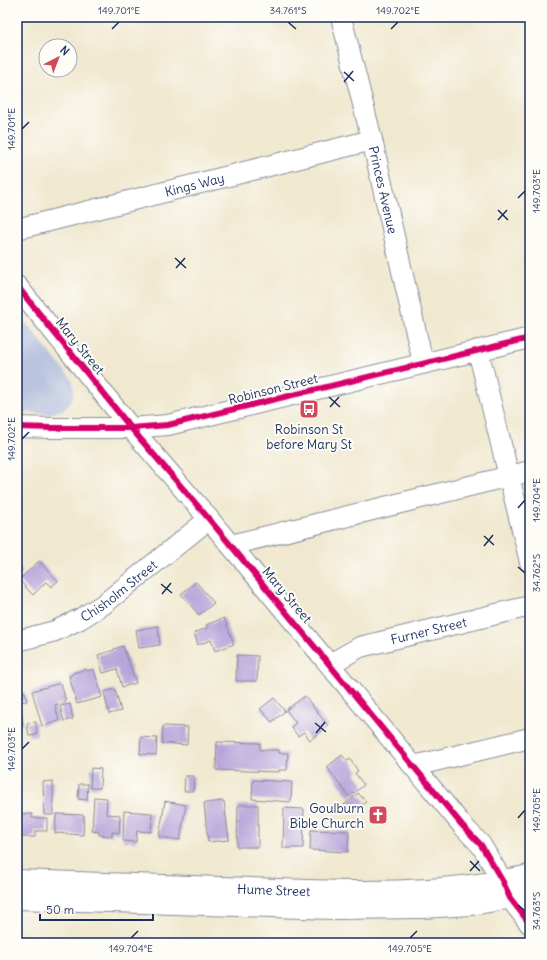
<svg xmlns="http://www.w3.org/2000/svg" width="547" height="960" font-family="Delius,sans-serif">
	<style>
		.industrial { fill: #bac4de }
		.building { fill: #b6a3d9 }
		.lines { fill: none; stroke-linecap: round; stroke-linejoin: round }
		.minor-casing { stroke: #868c96; stroke-width: 22 }
		.major-casing { stroke: #868c96; stroke-width: 24 }
		.minor { stroke: #fff; stroke-width: 20 }
		.major { stroke: #fff; stroke-width: 22 }
		.cycleway-casing { stroke: #fdfcf7; stroke-width: 8 }
		.cycleway { stroke: #d6006c; stroke-width: 6 }
		.ticks { fill: none; stroke: #1b2f5e; stroke-width: 1.5 }
		.labels { text-anchor: middle; dominant-baseline: central; stroke-width: 4; stroke-linejoin: round; paint-order: stroke }
		.street-label { font-size: 13px; fill: #1b2f5e; stroke: #fdfcf7 }
		.poi-label { font-size: 13px; fill: #1b2f5e; stroke: #fdfcf7 }
		.neatline { fill: none; stroke: #1b2f5e; stroke-width: 1.5 }
		.ticks-label { font-size: 10px; text-anchor: middle; fill: #1b2f5e }
	</style>
	<rect width="100%" height="100%" fill="#fdfcf7"/>
	<filter id="ink" filterUnits="userSpaceOnUse"><feTurbulence type="fractalNoise" baseFrequency=".025" numOctaves="2"/><feDisplacementMap in="SourceGraphic" scale="8" xChannelSelector="R" yChannelSelector="G"/><feConvolveMatrix kernelMatrix="1 2 1 2 8 2 1 2 1" color-interpolation-filters="sRGB"/></filter>
	<filter id="wash" filterUnits="userSpaceOnUse"><feTurbulence type="fractalNoise" baseFrequency=".012" numOctaves="4" result="noise"/><feDisplacementMap in="SourceGraphic" scale="16" xChannelSelector="R" yChannelSelector="G"/><feGaussianBlur stdDeviation="0.9" result="paint"/><feColorMatrix in="noise" values="0 0 0 0 0 0 0 0 0 0 0 0 0 0 0 0 0 1.4 0 .05"/><feComposite in="paint" operator="in"/></filter>
	<g filter="url(#wash)">
		<rect width="100%" height="100%" fill="#f0e8cf"/>
		<path class="industrial" d="M17,312L73,381L74,393L72,399L68,406L63,410L49,414L17,412Z"/>
		<g id="blocks">
			<path class="building" d="M39,561L58,581L51,587L46,582L33,595L19,580Z
				M17,562L22,571L17,574Z
				M196,582L214,603L199,615L181,594Z
				M224,618L234,644L215,651L211,640L198,645L194,633L207,628L206,625Z
				M158,626L160,645L139,648L136,630Z
				M123,646L136,683L122,687L117,669L103,673L98,655L114,650V649Z
				M237,655L258,656L257,681H236Z
				M86,669L87,671L94,669L102,697L77,704L69,676L73,674V673Z
				M61,683L66,702L55,705L59,721L42,726L32,691Z
				M18,688L19,693L25,692L27,701L20,702L23,725L17,726V689Z
				M115,689L121,711L109,714L104,692Z
				M305,696L328,726L310,740L304,732L298,736L291,727L296,723L286,710Z
				M274,698L285,711L272,722L260,709Z
				M70,704L73,719L64,721L60,706Z
				M36,722L37,735L29,736L27,723Z
				M163,726L188,727L187,745L162,743Z
				M141,737L157,738L156,755L140,754Z
				M217,742L260,743V750H279V753H288L287,770H279V772L216,770Z
				M342,755L347,761L350,759L358,771L355,773L364,785L349,797L327,767Z
				M91,768L101,769L100,788H90Z
				M185,776H194L193,791H184Z
				M253,780L292,782L291,802L252,799Z
				M53,781V815H44L43,782Z
				M79,784H88L87,800L78,799Z
				M358,793L366,802L351,814L344,805Z
				M94,797L107,798L106,814L120,815L119,833L112,832V836L99,835V832L92,831Z
				M165,801L186,805L180,840L159,837Z
				M224,801L229,840L208,842L204,803Z
				M238,805H258V847H237Z
				M284,808L304,809L303,848H283Z
				M124,811L152,813L151,832L137,831L136,842L123,841Z
				M21,814H32V818H47V831H35V837H21Z
				M56,814L84,815L83,835L55,833Z
				M311,830L349,831L348,852L310,850Z"/>
		</g>
	</g>
	<g filter="url(#ink)">
		<use href="#blocks" fill-opacity="0" stroke="#868c96" stroke-width="1"/>
		<g class="lines">
			<g class="minor-casing">
				<g id="minor">
					<path id="s1" d="M341,17L372,140L423,363"/>
					<path id="s2" d="M17,229L372,140"/>
					<path d="M17,286L131,428L209,519L462,825L481,845L503,882L510,898L530,924"/>
					<path d="M478,350L530,562"/>
					<path d="M17,427L52,428H131L168,425L530,338"/>
					<path d="M231,545L530,471"/>
					<path id="s3" d="M17,641L55,631L80,619L104,604L209,519"/>
					<path id="s4" d="M330,664L360,647L530,606"/>
					<path d="M414,766L530,738"/>
				</g>
			</g>
			<g class="major-casing">
				<g id="major">
					<path id="s5" d="M17,881C95,884 172,886 250,889C309,891 369,894 428,890C462,888 497,883 530,876"/>
					<path d="M17,898L333,908L423,907L471,904L530,894"/>
				</g>
			</g>
			<use href="#minor" class="minor"/>
			<use href="#major" class="major"/>
			<g class="cycleway-casing">
				<path id="cycleway" d="M17,286L131,428L209,519L462,825L481,845L503,882L510,898L530,924
					M17,427L52,428H131L168,425L530,338"/>
			</g>
			<use href="#cycleway" class="cycleway"/>
		</g>
	</g>
	<path class="ticks" d="M288,22L296,29M112,29L119,22M391,29L398,22M344,72L354,81M344,82L353,71M22,129L29,122M518,198L525,191M498,210L508,220M498,220L507,210M175,258L186,268M176,268L185,258M329,397L340,407M330,407L339,397M22,439L29,432M518,508L525,500M484,536L494,545M484,546L493,535M518,567L525,573M161,584L172,593M162,594L171,583M315,723L326,732M316,733L325,722M22,749L29,742M518,818L525,810M470,861L480,871M470,871L479,861M518,905L525,911M131,938L138,931M410,938L417,931"/>
	<defs>
		<g id="bus-square" transform="scale(1)"><rect x="-9" y="-9" width="18" height="18" rx="4" fill="#d1495b" stroke="#fdfcf7"/><path d="M-5-6H5V4H4V6H2V4H-2V6H-4V4H-5ZM-3.5-4V0h7V-4ZM-3.5 1.2v1.5H-2V1.2ZM2 1.2v1.5H3.5V1.2Z" fill="#fff"/></g>
		<g id="church-square" transform="scale(1)"><rect x="-9" y="-9" width="18" height="18" rx="4" fill="#d1495b" stroke="#fdfcf7"/><path d="M-1.2-6h2.4v3.5h3.3v2.4h-3.3V6h-2.4V-.1h-3.3v-2.4h3.3Z" fill="#fff"/></g>
	</defs>
	<g fill-rule="evenodd">
		<use href="#bus-square" x="309" y="409"/>
		<use href="#church-square" x="378" y="815"/>
	</g>
	<g class="labels">
		<g class="street-label">
			<text stroke="none"><textPath href="#s2" startOffset="183">Kings Way</textPath></text>
			<text stroke="none"><textPath href="#s1" startOffset="178">Princes Avenue</textPath></text>
			<text transform="translate(80 346) rotate(51)">Mary Street</text>
			<text transform="translate(273 389) rotate(-14)">Robinson Street</text>
			<text stroke="none"><textPath href="#s3" startOffset="115">Chisholm Street</textPath></text>
			<text transform="translate(287 595) rotate(50)">Mary Street</text>
			<text stroke="none"><textPath href="#s4" startOffset="105">Furner Street</textPath></text>
			<text stroke="none"><textPath href="#s5" startOffset="257">Hume Street</textPath></text>
		</g>
		<g class="poi-label">
			<text x="309" y="429">Robinson St<tspan x="309" dy="15">before Mary St</tspan></text>
			<text x="364" y="808" text-anchor="end">Goulburn<tspan x="364" dy="15">Bible Church</tspan></text>
		</g>
	</g>
	<rect width="547" height="960" fill="none" stroke="#fdfcf7" stroke-width="44"/>
	<g transform="translate(58 58) rotate(42)"><circle r="19" fill="#fdfcf7" stroke="#a3aaba"/>
	<path d="M0-3L7 15L0 10L-7 15Z" fill="#d1495b"/>
	<text y="-6" font-size="11" font-weight="bold" text-anchor="middle" fill="#1b2f5e">N</text>
	</g>
	<path d="M40 914v6h113v-6" fill="none" stroke="#1b2f5e" stroke-width="2"/>
	<text x="46" y="914" font-size="12" fill="#1b2f5e" stroke="#fdfcf7" stroke-width="3" paint-order="stroke">50 m</text>
	<rect x="22" y="22" width="503" height="916" class="neatline"/>
	<g class="ticks-label">
		<text x="119" y="14">149.701°E</text>
		<text x="288" y="14">34.761°S</text>
		<text x="398" y="14">149.702°E</text>
		<text transform="translate(11 129) rotate(-90)" y="4">149.701°E</text>
		<text transform="translate(536 191) rotate(-90)" y="4">149.703°E</text>
		<text transform="translate(11 439) rotate(-90)" y="4">149.702°E</text>
		<text transform="translate(536 500) rotate(-90)" y="4">149.704°E</text>
		<text transform="translate(536 573) rotate(-90)" y="4">34.762°S</text>
		<text transform="translate(11 749) rotate(-90)" y="4">149.703°E</text>
		<text transform="translate(536 810) rotate(-90)" y="4">149.705°E</text>
		<text transform="translate(536 911) rotate(-90)" y="4">34.763°S</text>
		<text x="131" y="952">149.704°E</text>
		<text x="410" y="952">149.705°E</text>
	</g>
</svg>
